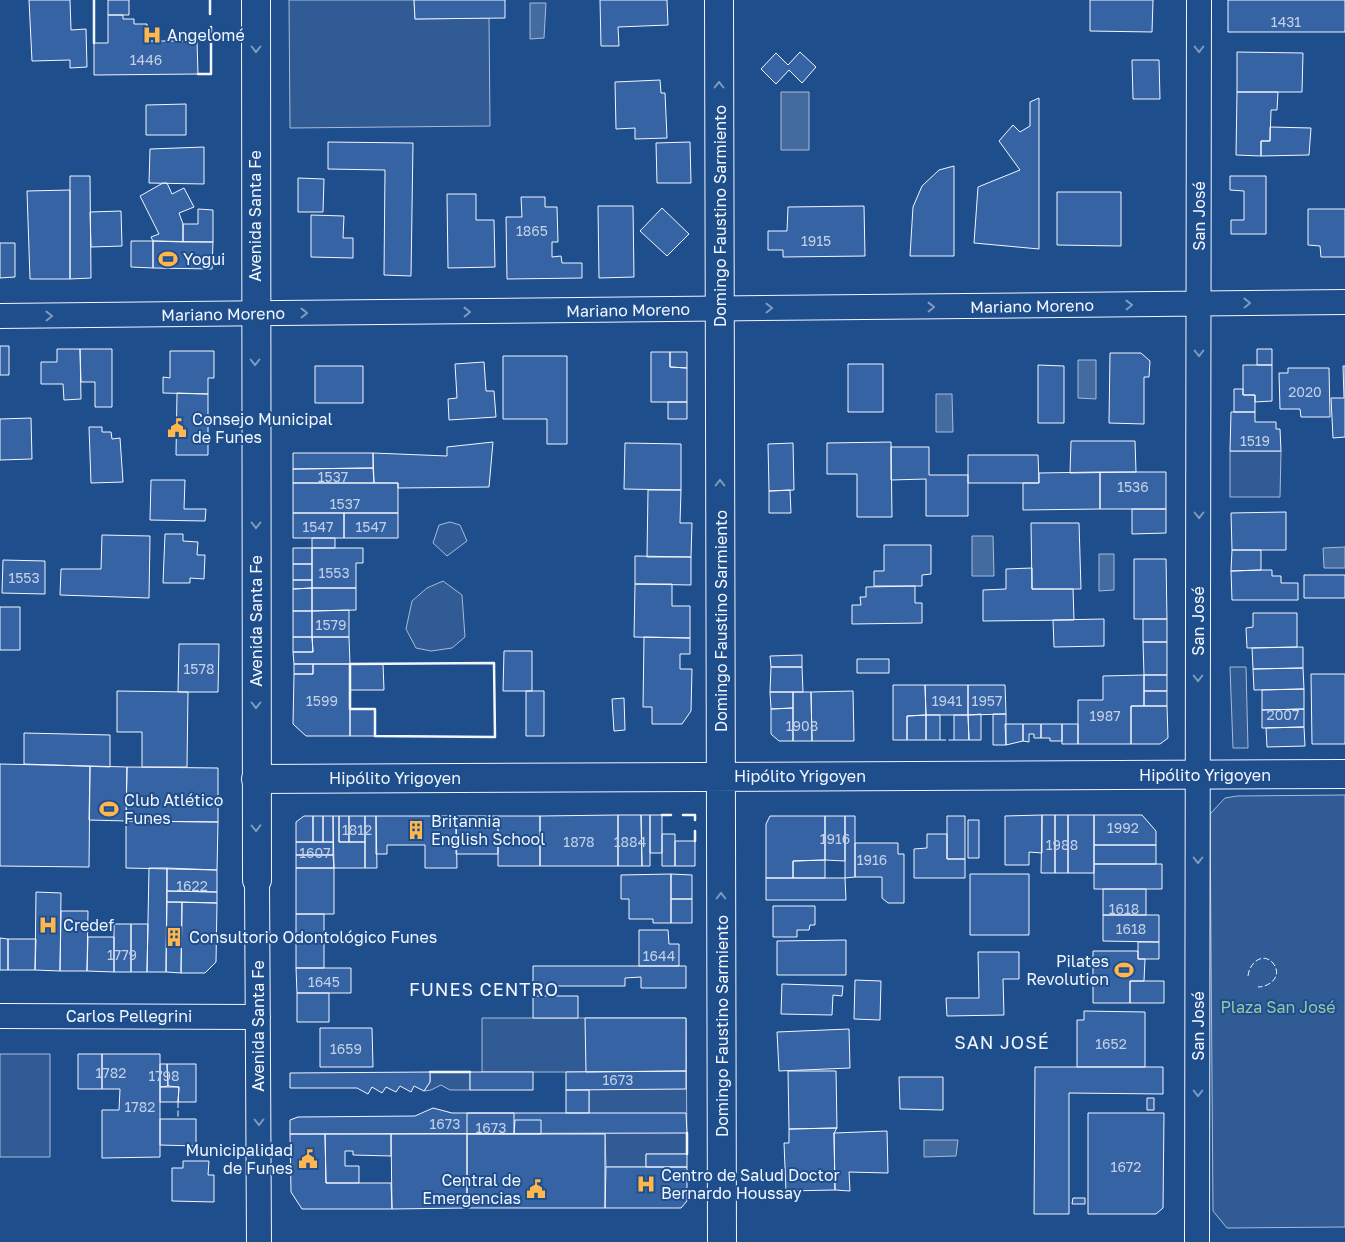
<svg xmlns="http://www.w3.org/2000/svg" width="1345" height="1242" font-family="'Golos Text',sans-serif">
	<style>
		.built { fill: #305b95; stroke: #a8bbd7 }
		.water { fill: #446ba0; stroke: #a8bbd7 }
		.building { fill: #3563a3; stroke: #f2f6ff }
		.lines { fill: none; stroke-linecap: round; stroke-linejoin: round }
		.street-casing { stroke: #f2f6ff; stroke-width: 26 }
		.secondary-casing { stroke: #f2f6ff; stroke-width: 30 }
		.street { stroke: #1f4e8c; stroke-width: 24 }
		.secondary { stroke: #1f4e8c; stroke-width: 28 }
		.fence { stroke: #f2f6ff; stroke-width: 1; stroke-dasharray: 6 2.5; stroke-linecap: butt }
		.wall { stroke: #f2f6ff; stroke-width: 2.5 }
		.oneway { stroke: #7e9ac0 }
		.labels { text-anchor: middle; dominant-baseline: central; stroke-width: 4; stroke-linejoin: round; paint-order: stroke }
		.number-label { font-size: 14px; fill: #c3d1e8 }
		.poi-label { font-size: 16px; fill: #f2f6ff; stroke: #1f4e8c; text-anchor: start }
		.street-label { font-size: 16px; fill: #f2f6ff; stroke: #1f4e8c }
		.park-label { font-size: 16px; fill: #97c8a6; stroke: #1f4e8c }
		.neighbourhood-label { font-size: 18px; letter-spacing: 1px; fill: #f2f6ff; stroke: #1f4e8c }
	</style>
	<rect width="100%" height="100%" fill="#1f4e8c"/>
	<path class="built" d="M289,0H414L415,19L489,18L490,126L290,128Z
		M1230,451H1281L1280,497H1230Z
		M450,522L460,525L467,541L447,556L433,543L439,525Z
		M443,581L462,595L465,637L452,648L431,651L416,648L406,629L412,601L427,588Z
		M1230,667H1246L1248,748H1233Z
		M1345,795V1227L1227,1228L1213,1211L1210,814L1225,798L1237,796Z
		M482,1018H686L687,1154H646V1167H606L605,1134H589V1072H482Z
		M0,1054H50V1157H0Z
		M430,1072H470V1090H450L441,1085L431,1090L424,1091L430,1082Z"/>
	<path class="water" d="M530,3H546L544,38L530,39Z
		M781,92H809V150H781Z
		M1078,360H1096V399L1078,398Z
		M936,394H952L953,432H936Z
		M972,536H993L994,576H972Z
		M1345,547V568H1324L1323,548Z
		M1099,554H1114V590L1099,591Z
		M924,1140H958L956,1156L924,1157Z"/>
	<path class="building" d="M29,0H70L71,30L86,29L87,67L70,68V60L32,61Z
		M108,0H129V15H108Z
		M414,0H505V18L415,19Z
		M600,0H667L668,25L618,27L619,46H601Z
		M1090,0H1153L1152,32L1090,31Z
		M1228,0H1345V32H1228Z
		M108,15H123V19H134V24H147V41H197L198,74L94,75V43H108Z
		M800,52L816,67L802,83L789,70L776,84L761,69L776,53L788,65Z
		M1237,52L1303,53L1302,92H1237Z
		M1132,60H1159L1160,99H1133Z
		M660,80L661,93H665L667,138L635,139V128L616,129L615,82Z
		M1237,92H1278L1277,110H1271L1270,141H1261V156L1236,155Z
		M1039,98V249L974,243L978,187L1020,170L999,141L1013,125L1020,132L1030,126V102Z
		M186,104V135H146V105Z
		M1270,127L1311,128L1309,155L1261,156V141H1270Z
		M328,142L413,143L411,276L384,275L385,170L328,169Z
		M690,142L691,183H657L656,143Z
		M204,147V184L149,183L150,149Z
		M954,166V256H910L913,207L922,186L939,170Z
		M70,176H90L91,278L70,279Z
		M1230,176H1266V234H1231V220H1244V191L1230,190Z
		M298,178L324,179L323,212H298Z
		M163,183H167L172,194L184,188L194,207L179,213L183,224V242L153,241L151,237L159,234L140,196Z
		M70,190V279H30L27,191Z
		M1057,192H1121V246L1057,245Z
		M447,194H476V220H494L495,267L448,268Z
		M521,197H545V207H557L558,242H552V257L561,256L562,263H582V278L507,279L506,217H522Z
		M598,206H633L634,277L599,278Z
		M864,206L865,256L783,257V250H768V231H787L788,207Z
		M662,208L689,234L667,256L640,231Z
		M198,209L213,210V242H183V224H198Z
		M1308,209H1345V257H1321L1320,246L1308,245Z
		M121,211L122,246L91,247L90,212Z
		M311,215L344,216L343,238H353V258L311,257Z
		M131,241H153V268L131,267Z
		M153,241L213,242L212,269L153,268Z
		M0,243H15V277L0,278Z
		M0,346H9V375H0Z
		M57,349H80L81,399L64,400L63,384H41V362H57Z
		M80,349H112V407H95V382H81Z
		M1257,349H1272V365H1257Z
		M170,351H214V378H208V394L163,393V377L170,378Z
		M651,352H670V367L687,368V402H651Z
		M670,352H687V368L670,367Z
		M1110,353H1141L1150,361L1149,377H1144V424L1109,423Z
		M503,356H567V444H547V419H503Z
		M484,362L486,391H494L496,417L449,420L448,399L457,398L455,364Z
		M848,364H883V412H848Z
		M1038,365L1064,366V423H1038Z
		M1243,365H1272V401L1255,402V395H1243Z
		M315,366H363V403H315Z
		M1343,366H1345V437L1333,438L1331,398H1344Z
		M1288,368H1329L1330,417H1301L1300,409H1280L1279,373H1288Z
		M1234,389H1243V395H1255V412H1234Z
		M177,393L208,394V455H176Z
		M668,402H687V419H668Z
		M1231,412H1255V422H1276V429H1280L1281,451H1230Z
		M31,418L32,459L0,460V419Z
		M89,427H102V432H111L112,439L120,438L123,482L91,483Z
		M1071,441H1135L1136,472L1070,473Z
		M493,442L489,487L398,488V483H374L373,453L447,456V447Z
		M891,442L892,517H857V474H827V443Z
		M625,443L681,444V490L624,489Z
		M793,443L794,490L769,491L768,444Z
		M891,447H929V475H968V516H926V479L891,480Z
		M293,453H373V468L293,469Z
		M968,455H1038L1039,483H968Z
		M373,468L374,483H293V469Z
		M1100,472H1166V509H1100Z
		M1100,472V509L1023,510V483H1039V473Z
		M151,480H185L184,509H206L205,521L150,520Z
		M293,483H398V513H293Z
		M648,490H681L680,523H692L691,557H647Z
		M790,490L791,513H769V491Z
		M1132,509H1166V533L1132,534Z
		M1286,512V550H1232L1231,513Z
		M293,513H344V538H293Z
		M344,513H398V538H344Z
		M1031,523H1079L1081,589H1032Z
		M165,534H183V541L198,542L197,555H205L204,579L190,578V583H163Z
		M102,535L150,536L149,598L60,595L61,569H101Z
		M312,538H335V548H312Z
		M884,545H931V574L922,575V586H874V571H884Z
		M293,548H312V564H293Z
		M312,548H363V563H356V588H312Z
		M1232,550H1261V570L1231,571Z
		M635,556L691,557V585L635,584Z
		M1134,559H1166L1167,619H1134Z
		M3,560L45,561V594L2,593Z
		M293,564H312V580H293Z
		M1032,568V589H1073L1074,620L983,621V590L1006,589V569Z
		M1261,570H1272V576H1281V583H1298V600H1232L1231,571Z
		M1304,575H1345V598H1304Z
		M293,580H312V588L293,589Z
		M635,584H672V606H690V638L634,637Z
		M915,586V603H922V623L852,624V605H861L860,597H866V587Z
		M312,588H356V610L312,611Z
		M312,588V611H293V589Z
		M0,607H20V650H0Z
		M349,610V637H312V611Z
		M293,611H312V637H293Z
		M1253,613H1297V647L1247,648L1246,628L1253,627Z
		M1104,619V646L1054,647L1053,620Z
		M1143,619H1167V642H1143Z
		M293,637H312L313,652H293Z
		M312,637H349L350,664H294L293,652H313Z
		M644,637L690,638V654H680V669H692L691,711L682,724H652V707H643Z
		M1143,642H1167V675H1144Z
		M179,644H219L218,692H178Z
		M1303,647V668L1253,669L1252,648Z
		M504,651H532V691H503Z
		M802,655V667H771L770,656Z
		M857,659H889V673H857Z
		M294,664H313V674H294Z
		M313,664H350V736H306L293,724L294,674H313Z
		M350,664H383L384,690H350Z
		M771,667H802L803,692H770Z
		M1303,668L1304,689L1254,690L1253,669Z
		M1311,674H1345V744H1312Z
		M1144,675V706H1131V744H1078V700H1103V676Z
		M1144,675H1167V691H1144Z
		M893,685H925L926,715L907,716V740H893Z
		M925,685H968V715H926Z
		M968,685H1005L1006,714L968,715Z
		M1304,689V709L1262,710V690Z
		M117,691L188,692L187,767H142V732H117Z
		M526,691H544V736H526Z
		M853,691L854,741H812L811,692Z
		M1144,691H1167V706H1144Z
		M770,692H793V708L771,709Z
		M793,692H811L812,741H793Z
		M624,698L625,730L614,731L612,699Z
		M1131,706H1167L1168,738L1160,744H1131Z
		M793,708V741H779L771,734V709Z
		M350,709H375V736H350Z
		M1304,709V727L1262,728V710Z
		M981,714V740H969L968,715Z
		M993,714H1006V745H993Z
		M926,715H940V740H926Z
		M926,715V740H907V716Z
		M954,715H968L969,740H954Z
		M1005,724H1023V741L1006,745Z
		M1023,724H1041V738H1034V734H1029V742L1023,741Z
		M1041,724H1062V741H1050V738H1041Z
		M1062,724H1078V744H1062Z
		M1304,727L1305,746L1267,747L1266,728Z
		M24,733L110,735V767L24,764Z
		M0,764L90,766L89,867L0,866Z
		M90,766L127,767L126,821L89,820Z
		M127,767L218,768V822L126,821Z
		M618,815V866H540V816Z
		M618,815H641L642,866H618Z
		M641,815H650V866H642Z
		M650,815H662V853H650Z
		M1042,815V853L1029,852V865H1005V816Z
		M1042,815H1055V873H1041Z
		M1055,815H1068V873H1055Z
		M1068,815H1094V873H1068Z
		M1094,815H1142L1156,831V845H1094Z
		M304,816H313V842H296V822Z
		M313,816H323V842H313Z
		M323,816H333V842H323Z
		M333,816H339V842H365V868H334Z
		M339,816H349V842H339Z
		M349,816H365V842H349Z
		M365,816H376L377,868H365Z
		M376,816H456L457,868H425V845H387V854H376Z
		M456,816H498V854H456Z
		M498,816H540V866H498Z
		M770,816H825V860L793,861V878H766V824Z
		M825,816H845V861L825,860Z
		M845,816H855V877L845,878Z
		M947,816H965V859H947Z
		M968,820H979V858H968Z
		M126,821L218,822L217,870L126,868Z
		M662,834H675V866H662Z
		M927,834H947V859H965V878H914V849L927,848Z
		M675,841H695V866H675Z
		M296,842H333V855H296Z
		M855,843H898V854H904V903H888L882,898V877H855Z
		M1094,845H1156V864H1094Z
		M296,855H333L334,868H296Z
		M825,860V878H793V861Z
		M1094,864H1162V889H1094Z
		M149,868H167L166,972H147Z
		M167,868L217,870V892L167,891Z
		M296,868H334V914H296Z
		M671,874L692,875V899H671Z
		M671,874V923H653V919H629V899H621V875Z
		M970,874H1029V935H970Z
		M766,878H845L846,900H766Z
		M1103,889H1146V915H1103Z
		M167,891L217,892V903L167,902Z
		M36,892L61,893L60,971L35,970Z
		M671,899H692V923H671Z
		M167,902H182L181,973L166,972Z
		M182,902L217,903L216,962L205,973H181Z
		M773,906H815V925H810L809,930H797V937H773Z
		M61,911H88L87,971H60Z
		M296,914H324V968H296Z
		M1103,915H1159V942L1103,941Z
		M114,924H131V972H114Z
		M131,924H148L147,972H131Z
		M639,930H668L669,944H679V966H639Z
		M88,937H114V972L87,971Z
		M0,938L8,939V970H0Z
		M8,939H36L35,970H8Z
		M846,940V975H777V941Z
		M1138,942H1159V959H1138Z
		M1093,951H1138V959H1145L1144,981H1130V1003H1093Z
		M978,952H1019V979H1003L1004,1015L947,1016L946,998H979Z
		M533,966H686V988H641V977L625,978V986H533Z
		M296,968H351V993H297Z
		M855,980L881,981L880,1020L854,1019Z
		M1130,981H1164V1003H1130Z
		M782,984L843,986L842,996L833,995L832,1015L781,1014Z
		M297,993H329V1022H297Z
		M533,996H578V1018H533Z
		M1084,1011L1145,1012V1067H1077V1020H1084Z
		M585,1018H686V1071L586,1072Z
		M320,1028H372L373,1067H320Z
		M849,1029L850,1068L779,1071L777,1032Z
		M78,1054H102V1089H78Z
		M102,1054H160V1157L102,1158V1110H119L120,1089H102Z
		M160,1064H167L168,1086L160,1087Z
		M167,1064H196V1102H178L179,1087L168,1086Z
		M1035,1067H1163V1094L1069,1093V1214H1034Z
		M686,1071V1089L566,1090V1072Z
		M788,1071H836L837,1128L789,1129Z
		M430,1072V1082L424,1091L414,1086L411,1092L400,1086L396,1092L386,1087L382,1093L372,1087L368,1094L357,1088H290V1073Z
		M470,1072H533V1090H470Z
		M899,1077H943V1110L900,1109Z
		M160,1087H179L178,1102H160Z
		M566,1090H589V1113H566Z
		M1147,1098H1154V1110H1147Z
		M433,1108L452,1113H686L687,1133L290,1134V1120L298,1117L415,1116Z
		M467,1113H514V1134H467Z
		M1088,1113H1164L1163,1208L1156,1214H1088Z
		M160,1119H196V1146L160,1145Z
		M515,1120H541V1134H514Z
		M837,1128L834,1133L835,1190L786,1191L784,1143H789V1129Z
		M887,1131L888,1173L849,1172L850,1191L835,1190L834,1133Z
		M290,1134H325L326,1183H391L392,1209H302L291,1192Z
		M325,1134H391V1156L353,1155V1151H345V1166H359V1183H326Z
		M391,1134H467V1208L392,1209Z
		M467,1134H605V1208H467Z
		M646,1154H687V1167H646Z
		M183,1161H209L208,1175H214V1202L172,1201V1168H183Z
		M606,1167H687V1201L681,1208H605Z
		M1073,1198H1085V1204H1072Z"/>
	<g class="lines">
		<g class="street-casing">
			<path id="street" d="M0,316L1345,302
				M257,880L259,1242
				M0,1016L258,1017
				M1197,1242L1199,0"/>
		</g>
		<g class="secondary-casing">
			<path id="secondary" d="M256,0L257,880
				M719,0L722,1242
				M256,779L1345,774"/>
		</g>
		<use href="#street" class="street"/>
		<use href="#secondary" class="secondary"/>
		<path class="fence" d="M940,740H954
			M1248,976C1249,964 1262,951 1273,963C1283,976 1270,987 1258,987
			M178,1102V1119"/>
		<path class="wall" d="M94,0V43
			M210,0V14
			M198,74H211V27
			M494,663L495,737L375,736V709H350V664Z
			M662,815H671
			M683,815H695V820
			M695,831V841
			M430,1072H470
			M687,1154V1133"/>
	</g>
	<defs><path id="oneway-chevron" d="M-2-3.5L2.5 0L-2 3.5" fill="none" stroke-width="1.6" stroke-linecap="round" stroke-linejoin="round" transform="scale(1.25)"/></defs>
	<g class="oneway">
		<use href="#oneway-chevron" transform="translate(256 49) rotate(90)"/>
		<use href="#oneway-chevron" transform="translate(1199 49) rotate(90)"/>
		<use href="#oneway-chevron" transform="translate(719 85) rotate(-90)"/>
		<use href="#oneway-chevron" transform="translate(1247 303) rotate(-1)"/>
		<use href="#oneway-chevron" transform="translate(1129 305) rotate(-1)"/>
		<use href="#oneway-chevron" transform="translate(931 307) rotate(-1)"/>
		<use href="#oneway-chevron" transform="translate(769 308) rotate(-1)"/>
		<use href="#oneway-chevron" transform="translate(467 312) rotate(-1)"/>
		<use href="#oneway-chevron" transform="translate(304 313) rotate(-1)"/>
		<use href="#oneway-chevron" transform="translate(49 316) rotate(-1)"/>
		<use href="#oneway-chevron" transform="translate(1199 353) rotate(90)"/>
		<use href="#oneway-chevron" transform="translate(255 362) rotate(90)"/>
		<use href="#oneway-chevron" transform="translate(720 483) rotate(-90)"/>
		<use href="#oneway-chevron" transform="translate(1199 515) rotate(90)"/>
		<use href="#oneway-chevron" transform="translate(256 525) rotate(90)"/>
		<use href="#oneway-chevron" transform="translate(1198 678) rotate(90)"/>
		<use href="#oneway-chevron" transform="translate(256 705) rotate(90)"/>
		<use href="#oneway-chevron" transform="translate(256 828) rotate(89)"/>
		<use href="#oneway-chevron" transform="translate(1198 860) rotate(90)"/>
		<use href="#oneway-chevron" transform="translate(721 896) rotate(-90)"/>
		<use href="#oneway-chevron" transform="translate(1198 1093) rotate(90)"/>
		<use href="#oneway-chevron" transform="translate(259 1122) rotate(90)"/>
	</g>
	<defs>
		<g id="hospital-bare" transform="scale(1.5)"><path d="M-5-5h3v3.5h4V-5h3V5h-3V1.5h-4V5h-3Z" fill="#ffb74d" stroke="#1f4e8c" stroke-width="2.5" paint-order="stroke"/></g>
		<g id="stadium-bare" transform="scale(1.5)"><path d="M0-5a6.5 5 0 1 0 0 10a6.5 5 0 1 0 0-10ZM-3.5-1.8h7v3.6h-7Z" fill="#ffb74d" stroke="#1f4e8c" stroke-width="2.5" paint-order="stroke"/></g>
		<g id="civic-bare" transform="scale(1.5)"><path d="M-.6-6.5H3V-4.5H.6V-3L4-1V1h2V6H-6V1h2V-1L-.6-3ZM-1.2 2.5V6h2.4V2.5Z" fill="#ffb74d" stroke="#1f4e8c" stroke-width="2.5" paint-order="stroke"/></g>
		<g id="building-bare" transform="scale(1.5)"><path d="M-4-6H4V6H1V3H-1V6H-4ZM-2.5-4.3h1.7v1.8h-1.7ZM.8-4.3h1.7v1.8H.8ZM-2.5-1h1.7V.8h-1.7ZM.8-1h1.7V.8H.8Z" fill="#ffb74d" stroke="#1f4e8c" stroke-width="2.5" paint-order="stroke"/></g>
	</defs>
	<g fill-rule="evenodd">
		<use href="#hospital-bare" x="152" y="35"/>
		<use href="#stadium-bare" x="168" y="259"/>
		<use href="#civic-bare" x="177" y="428"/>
		<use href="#stadium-bare" x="109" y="809"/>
		<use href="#building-bare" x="416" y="830"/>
		<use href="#hospital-bare" x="48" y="925"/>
		<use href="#building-bare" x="174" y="937"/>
		<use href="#stadium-bare" x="1124" y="970"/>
		<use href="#civic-bare" x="308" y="1159"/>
		<use href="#hospital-bare" x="646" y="1184"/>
		<use href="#civic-bare" x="536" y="1189"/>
	</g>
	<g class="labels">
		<g class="number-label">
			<text x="1286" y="21">1431</text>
			<text x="146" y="59">1446</text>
			<text x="532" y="230">1865</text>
			<text x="816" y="240">1915</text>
			<text x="1305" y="391">2020</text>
			<text x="1255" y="440">1519</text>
			<text x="333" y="476">1537</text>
			<text x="1133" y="486">1536</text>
			<text x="345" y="503">1537</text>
			<text x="318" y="526">1547</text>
			<text x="371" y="526">1547</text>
			<text x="334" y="572">1553</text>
			<text x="24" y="577">1553</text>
			<text x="331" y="624">1579</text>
			<text x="199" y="668">1578</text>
			<text x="322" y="700">1599</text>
			<text x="947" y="700">1941</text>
			<text x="987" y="700">1957</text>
			<text x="1283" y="714">2007</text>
			<text x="1105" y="715">1987</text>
			<text x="802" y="725">1908</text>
			<text x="1123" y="827">1992</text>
			<text x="357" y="829">1812</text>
			<text x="835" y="838">1916</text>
			<text x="579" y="841">1878</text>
			<text x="630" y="841">1884</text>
			<text x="1062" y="844">1988</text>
			<text x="315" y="852">1607</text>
			<text x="872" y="859">1916</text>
			<text x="192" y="885">1622</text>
			<text x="1124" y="908">1618</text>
			<text x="1131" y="928">1618</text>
			<text x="122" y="954">1779</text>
			<text x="659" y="955">1644</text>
			<text x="324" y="981">1645</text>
			<text x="1111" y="1043">1652</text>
			<text x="346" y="1048">1659</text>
			<text x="111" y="1072">1782</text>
			<text x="164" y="1075">1798</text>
			<text x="618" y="1079">1673</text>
			<text x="140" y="1106">1782</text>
			<text x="445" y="1123">1673</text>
			<text x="491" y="1127">1673</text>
			<text x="1126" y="1166">1672</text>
		</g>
		<g class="poi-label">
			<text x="167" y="35">Angelomé</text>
			<text x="183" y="259">Yogui</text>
			<text x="192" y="419">Consejo Municipal<tspan x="192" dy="18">de Funes</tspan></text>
			<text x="124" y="800">Club Atlético<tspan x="124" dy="18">Funes</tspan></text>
			<text x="431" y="821">Britannia<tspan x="431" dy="18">English School</tspan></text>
			<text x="63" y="925">Credef</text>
			<text x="189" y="937">Consultorio Odontológico Funes</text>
			<text x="1109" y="961" text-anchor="end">Pilates<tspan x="1109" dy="18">Revolution</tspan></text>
			<text x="293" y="1150" text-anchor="end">Municipalidad<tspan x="293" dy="18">de Funes</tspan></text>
			<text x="661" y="1175">Centro de Salud Doctor<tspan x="661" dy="18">Bernardo Houssay</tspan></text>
			<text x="521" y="1180" text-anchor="end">Central de<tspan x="521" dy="18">Emergencias</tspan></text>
		</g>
		<g class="street-label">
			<text transform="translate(255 216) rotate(-90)">Avenida Santa Fe</text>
			<text transform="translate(720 216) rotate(-90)">Domingo Faustino Sarmiento</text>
			<text transform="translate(1199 216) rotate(-90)">San José</text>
			<text transform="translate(1032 306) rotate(-1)">Mariano Moreno</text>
			<text transform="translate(628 310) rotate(-1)">Mariano Moreno</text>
			<text transform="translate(223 314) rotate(-1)">Mariano Moreno</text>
			<text transform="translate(256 621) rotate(-90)">Avenida Santa Fe</text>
			<text transform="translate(721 621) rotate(-90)">Domingo Faustino Sarmiento</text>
			<text transform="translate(1198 621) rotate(-90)">San José</text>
			<text x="1205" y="775">Hipólito Yrigoyen</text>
			<text x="800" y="776">Hipólito Yrigoyen</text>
			<text x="395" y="778">Hipólito Yrigoyen</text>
			<text x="129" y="1016">Carlos Pellegrini</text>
			<text transform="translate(258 1026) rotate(-90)">Avenida Santa Fe</text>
			<text transform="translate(722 1026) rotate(-90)">Domingo Faustino Sarmiento</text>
			<text transform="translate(1198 1026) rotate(-90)">San José</text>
		</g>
		<g class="park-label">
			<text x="1278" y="1007">Plaza San José</text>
		</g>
		<g class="neighbourhood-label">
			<text x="484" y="989">FUNES CENTRO</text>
			<text x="1002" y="1042">SAN JOSÉ</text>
		</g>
	</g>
</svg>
